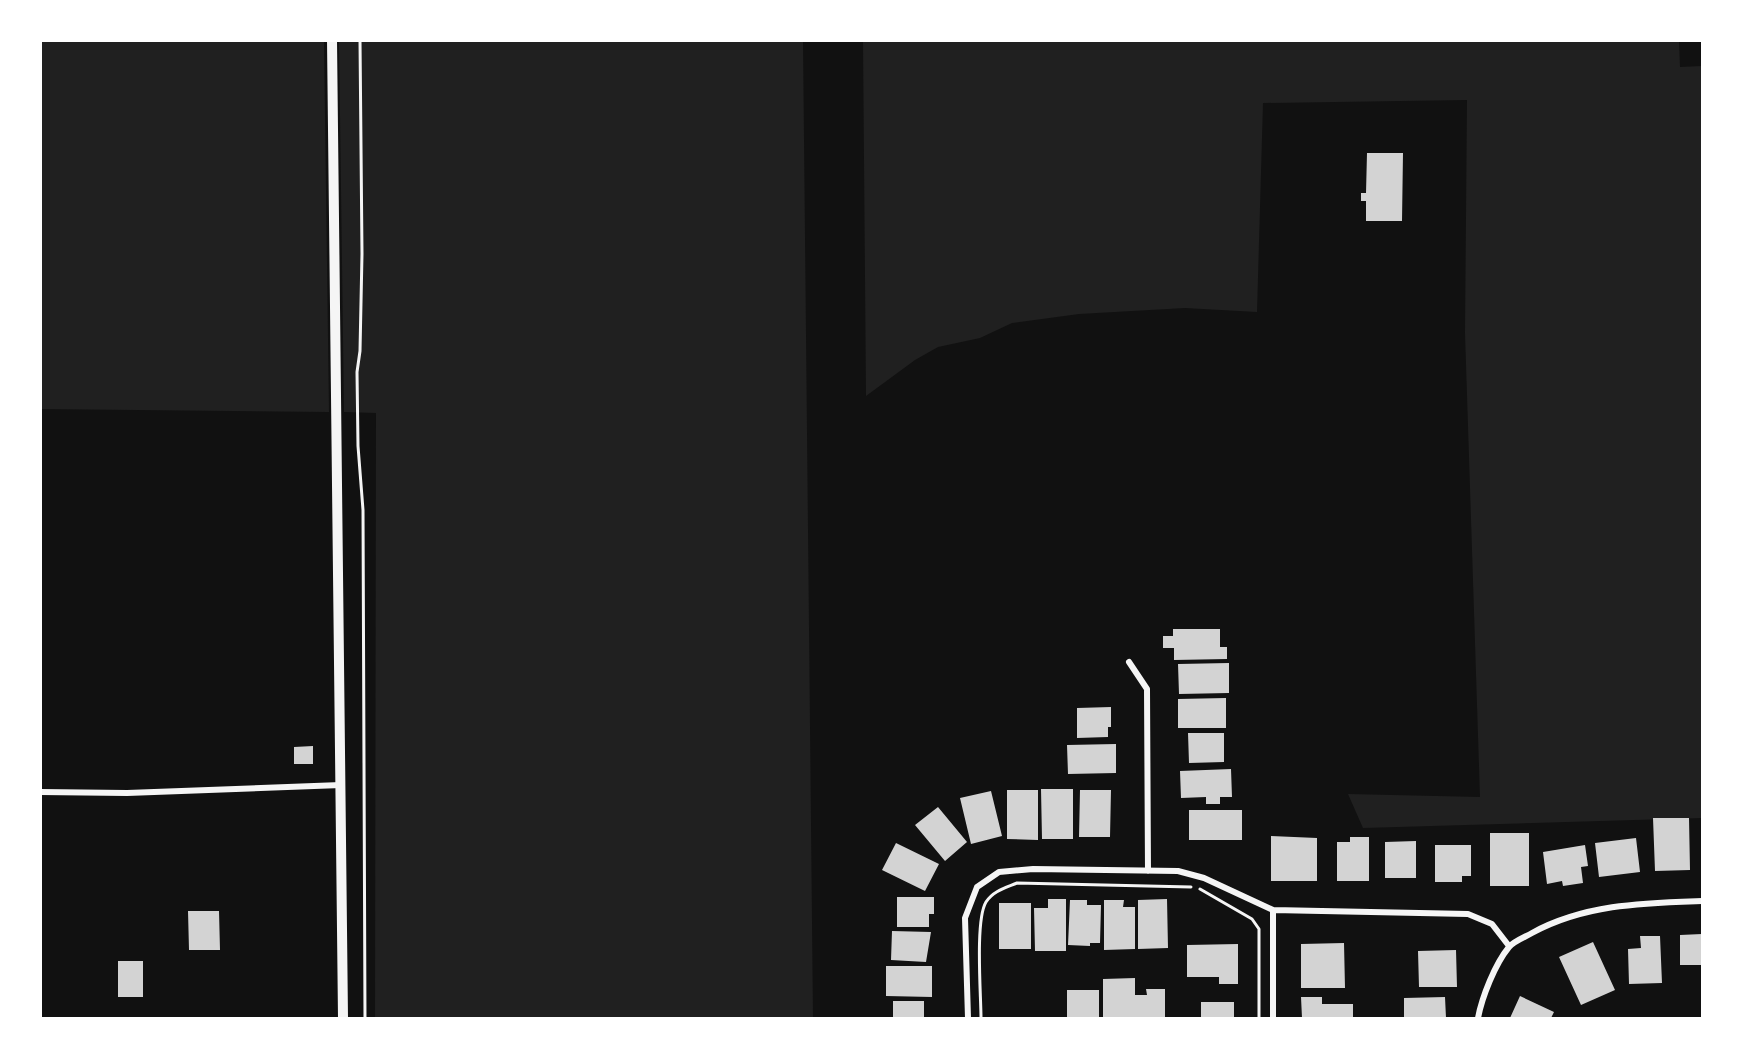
<svg xmlns="http://www.w3.org/2000/svg" width="1743" height="1059" font-family="Ubuntu,sans-serif">
	<style>
		.green { fill: #202020 }
		.building { fill: #d3d3d3 }
		.lines { fill: none; stroke-linecap: round; stroke-linejoin: round }
		.path { stroke: #f5f5f5; stroke-width: 3 }
		.minor { stroke: #f5f5f5; stroke-width: 6 }
		.secondary { stroke: #f5f5f5; stroke-width: 10 }
	</style>
	<rect width="100%" height="100%" fill="#111"/>
	<path class="green" d="M41,40L324,41L329,412L41,409Z
		M339,41H803L813,1018H375L376,413L344,412Z
		M863,41H1679L1680,67L1702,66V818L1363,828L1348,794L1480,797L1465,333L1467,100L1263,103L1257,312L1185,308L1079,314L1012,323L980,338L938,347L915,360L866,396Z"/>
	<path class="building" d="M1367,153H1403L1402,221H1366V201H1361V193H1366Z
		M1173,629H1220V647H1227V659L1174,660V648H1163V636H1173Z
		M1229,663V693L1179,694L1178,664Z
		M1226,698V728H1178V699Z
		M1111,707V727H1108V737L1077,738V708Z
		M1188,733H1224V762L1189,763Z
		M1116,744V773L1068,774L1067,745Z
		M313,746V764H294V747Z
		M1231,769L1232,797H1220V804H1206V797L1181,798L1180,771Z
		M1041,789H1073V839H1042Z
		M1007,790H1038V840L1007,839Z
		M1080,790H1111L1110,837H1079Z
		M991,791L1002,836L971,844L960,798Z
		M938,807L967,842L945,861L915,825Z
		M1189,810H1242V840H1189Z
		M1653,818H1689L1690,870L1655,871Z
		M1490,833H1529V886H1490Z
		M1271,836L1317,838V881H1271Z
		M1350,837H1369V881H1337V842H1350Z
		M1636,838L1640,872L1599,877L1595,843Z
		M1416,841V878H1385V842Z
		M896,843L939,864L925,891L882,870Z
		M1435,845H1471V876H1462V882H1435Z
		M1585,845L1588,866L1581,867L1583,883L1563,886L1562,881L1547,884L1543,852Z
		M897,897H934V914H929V927H897Z
		M1048,899H1066V951H1035L1034,908H1048Z
		M1167,899L1168,948L1138,949V900Z
		M1070,900H1087V905H1101L1100,943H1090V946L1068,945Z
		M1104,900H1124L1123,907H1135V949L1104,950Z
		M999,903H1031V949H999Z
		M188,911H219L220,950H189Z
		M892,931L931,932L926,962L891,960Z
		M1702,934V965H1680V935Z
		M1640,936H1660L1662,983L1629,984L1628,949L1641,948Z
		M1593,942L1615,990L1581,1005L1559,957Z
		M1344,943L1345,988H1301V944Z
		M1238,944V984H1219V977H1187V945Z
		M1456,950L1457,987H1419L1418,951Z
		M118,961H143V997H118Z
		M886,966H932V997L886,996Z
		M1135,978V995H1147L1146,989H1165V1018H1103V979Z
		M1067,990H1099V1018H1067Z
		M1520,996L1554,1012L1551,1018H1510Z
		M1301,997H1322V1004H1353V1018H1302Z
		M1445,997L1446,1018H1404V998Z
		M893,1001H924V1018H893Z
		M1201,1002H1234V1018H1201Z"/>
	<g class="lines">
		<path class="path" d="M360,40L362,254L360,351L357,372L358,446L363,510L365,1018
			M1200,889L1252,919L1259,929V1018
			M981,1018C981,995 975,920 986,902C993,891 1005,888 1017,883L1191,887"/>
		<path class="minor" d="M1129,662L1147,689L1148,871
			M40,792L127,793L341,785
			M1273,910V1018
			M968,1018L965,918L977,887L999,872L1033,869L1178,871L1204,878L1273,910L1468,914L1492,924L1509,946
			M1478,1018C1482,997 1495,964 1509,947C1514,941 1525,937 1532,933C1585,904 1644,903 1702,901"/>
		<path class="secondary" d="M332,40L343,1018"/>
	</g>
	<rect width="1743" height="1059" fill="none" stroke="#ffffff" stroke-width="84"/>
</svg>
